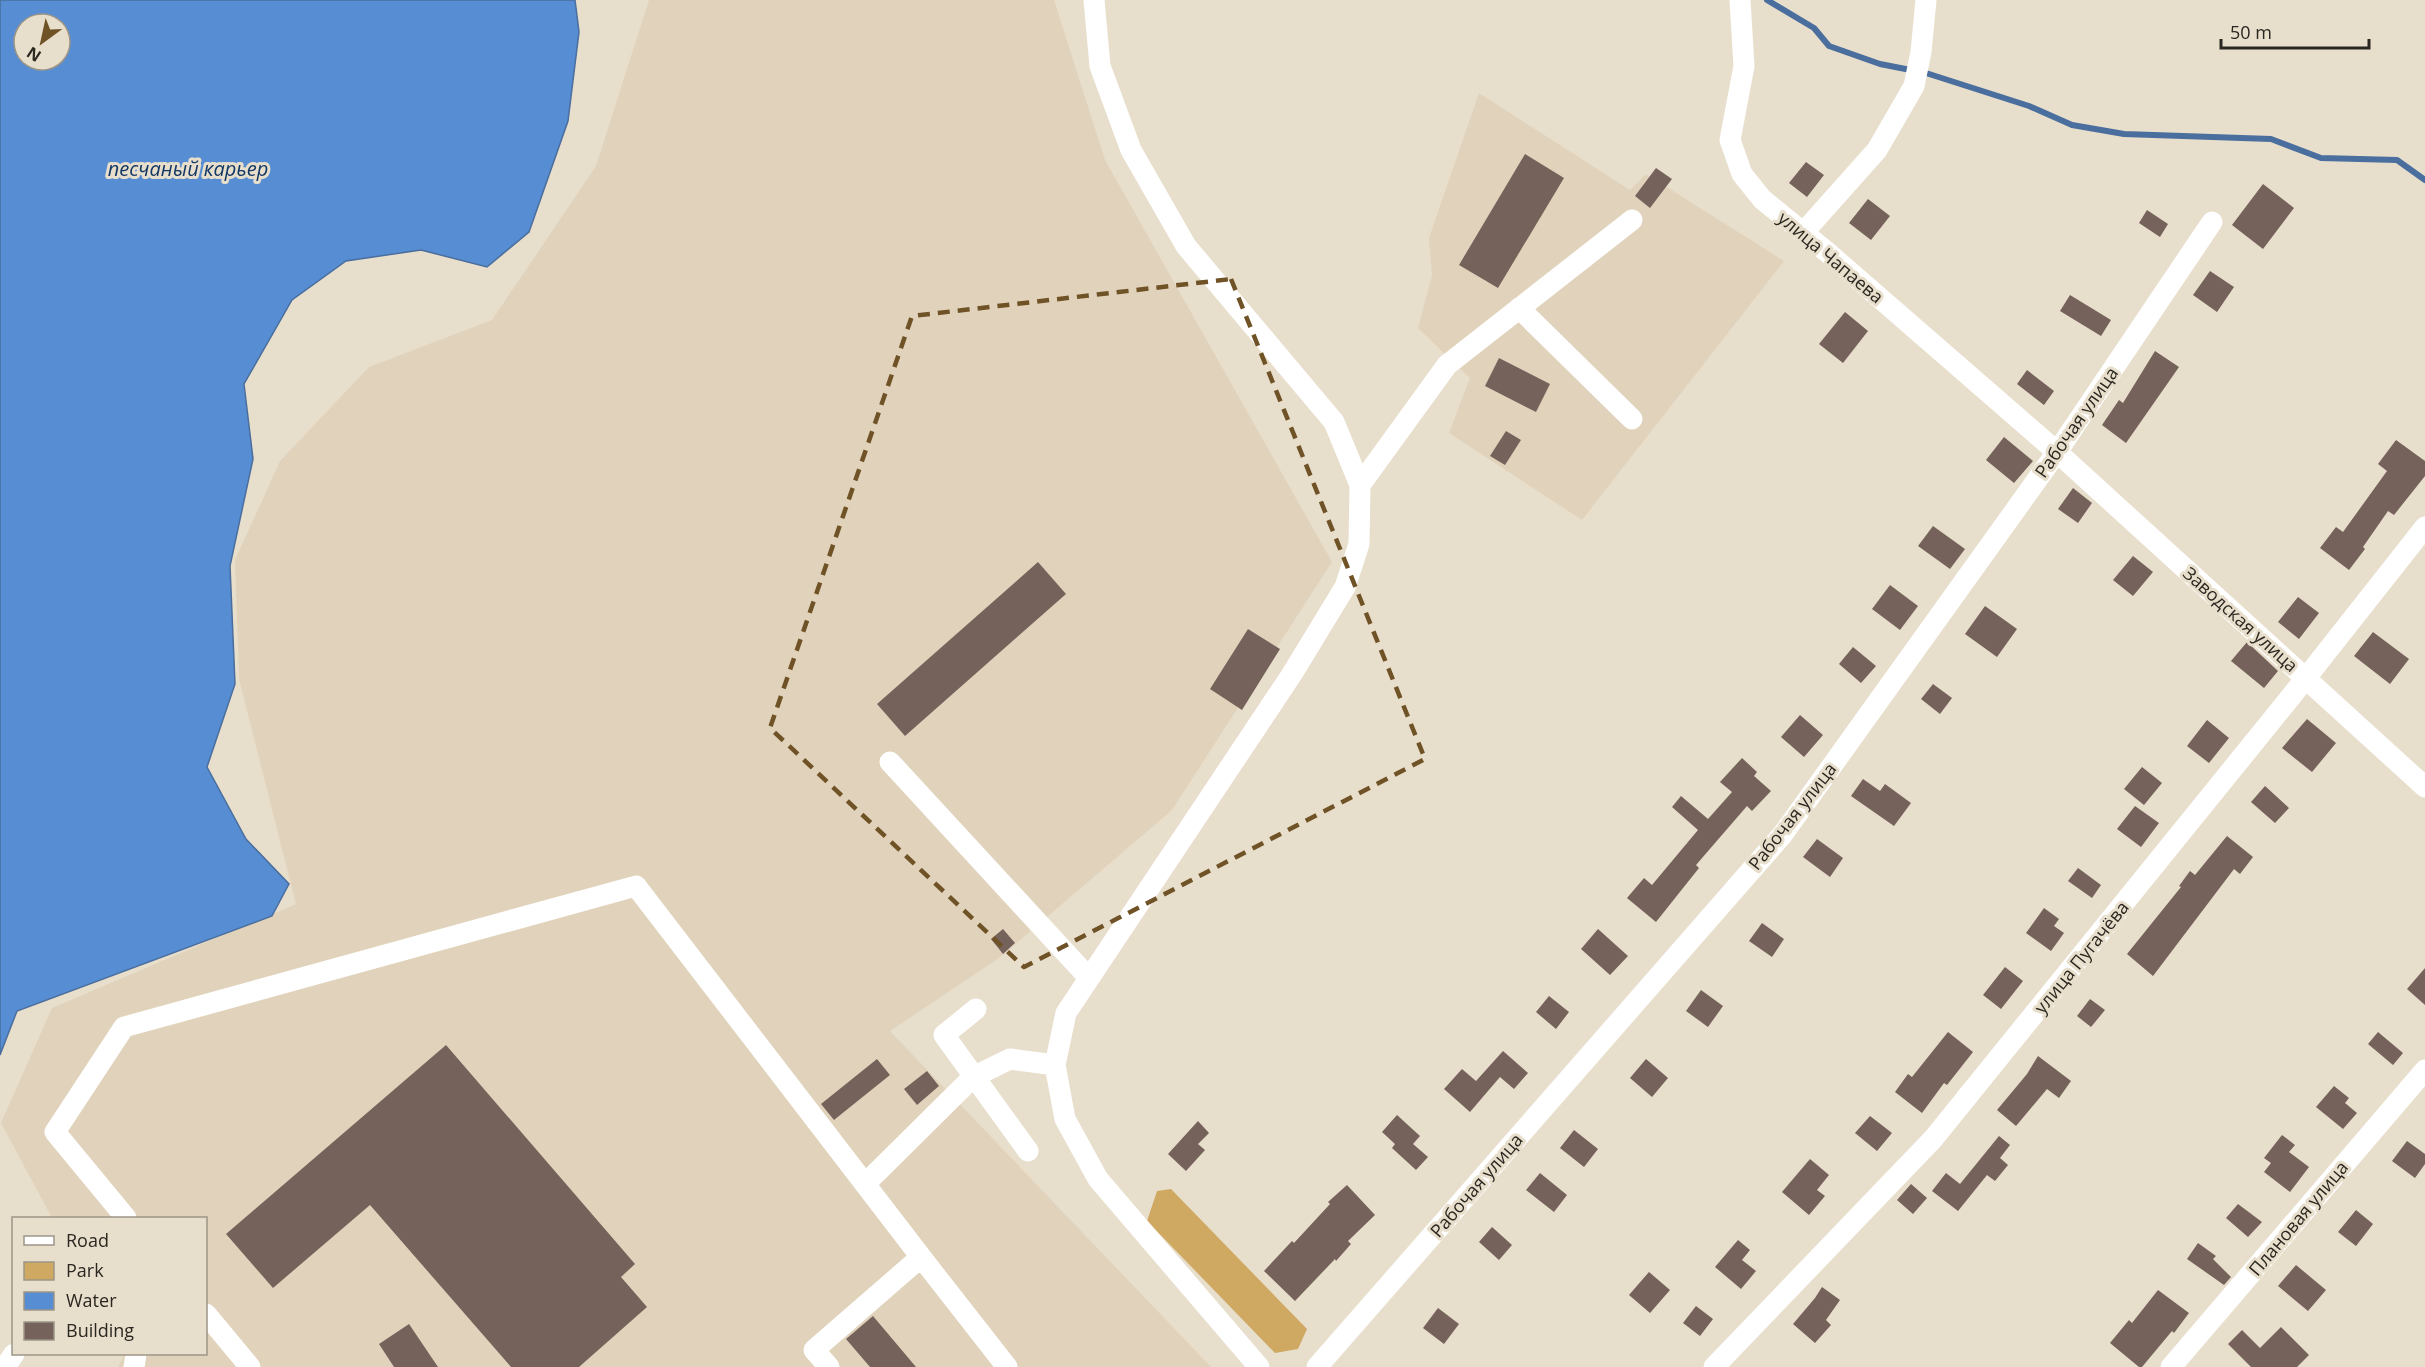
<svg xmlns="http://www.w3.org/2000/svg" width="2425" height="1367" font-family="'Open Sans',sans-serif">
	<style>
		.built { fill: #e1d3bb }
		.green { fill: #cfa962 }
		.water { fill: #578dd2; stroke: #4a6e9d; stroke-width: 1.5; fill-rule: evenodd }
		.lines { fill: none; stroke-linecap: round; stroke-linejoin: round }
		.stream { stroke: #4a6e9d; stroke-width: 6 }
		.building { fill: #75625b }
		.minor { stroke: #fff; stroke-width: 21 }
		.marked { fill: none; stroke: #705227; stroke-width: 4.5; stroke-dasharray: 12 8; stroke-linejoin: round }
		.labels { text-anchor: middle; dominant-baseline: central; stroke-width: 6; stroke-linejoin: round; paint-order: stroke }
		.street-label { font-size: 18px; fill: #2a2720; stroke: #e8decc }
		.water-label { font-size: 20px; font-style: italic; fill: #123865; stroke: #e8decc }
	</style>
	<rect width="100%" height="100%" fill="#e8decc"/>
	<path class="built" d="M649,0H1054L1105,160L1332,562L1172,810L999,958L890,1031L1211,1367H118L125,1354H206V1218H52L1,1123L52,1008L296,904L239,679L235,560L280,461L369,367L492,320L596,166Z
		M1479,93L1630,190L1646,174L1784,261L1582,520L1449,433L1470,378L1418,328L1432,275L1429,238Z"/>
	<path class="green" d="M1171,1189L1307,1329L1298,1349L1275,1353L1147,1221L1157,1191Z"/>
	<path class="water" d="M0,0H575L579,32L568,121L529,232L487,267L421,250L346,261L292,300L244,384L253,459L230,566L235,684L207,767L246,839L289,884L272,916L17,1011L0,1055ZM24,24H60V60H24Z"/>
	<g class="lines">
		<path class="stream" d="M1767,0L1814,28L1829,46L1880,64L1926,73L2029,106L2072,125L2124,134L2271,139L2321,158L2397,160L2425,180"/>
	</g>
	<path class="building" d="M1525,154L1564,178L1498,288L1459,265Z
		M1806,162L1824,175L1807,197L1789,183Z
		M1656,168L1672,179L1650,208L1635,196Z
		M2263,184L2294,208L2263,249L2232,225Z
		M1868,199L1890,216L1871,240L1849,223Z
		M2147,210L2168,224L2160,237L2139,223Z
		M2210,271L2234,287L2217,312L2193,295Z
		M2070,295L2111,320L2101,336L2060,311Z
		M1845,312L1868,331L1843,363L1819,344Z
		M2155,351L2179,367L2126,443L2102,425L2119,400L2123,403Z
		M1499,358L1550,384L1536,412L1485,386Z
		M2027,370L2054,391L2044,405L2017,384Z
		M1506,431L1521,440L1505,465L1490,456Z
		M2004,437L2033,461L2014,483L1986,460Z
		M2396,440L2425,461V476L2394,515L2388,511L2363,547L2365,549L2349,570L2320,548L2336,527L2343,532L2387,471L2378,464Z
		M2073,488L2092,503L2078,523L2058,509Z
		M1933,526L1965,549L1950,569L1918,546Z
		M2133,556L2153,572L2133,596L2113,580Z
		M1038,562L1066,594L905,736L877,704Z
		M1890,585L1918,606L1900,630L1872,609Z
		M2298,597L2319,613L2299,639L2278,622Z
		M1985,606L2017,629L1997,657L1965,634Z
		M1248,629L1280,649L1242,710L1210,689Z
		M2373,632L2409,659L2390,684L2354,656Z
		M2247,642L2278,671L2264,688L2231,661Z
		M1853,647L1876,666L1861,683L1839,664Z
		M1933,684L1952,698L1940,714L1921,699Z
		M1800,715L1823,735L1804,757L1781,737Z
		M2307,719L2336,743L2312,772L2282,748Z
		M2207,720L2229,738L2209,763L2187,746Z
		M1742,758L1757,772L1754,776L1771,791L1752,811L1747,806L1696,865L1699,868L1656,922L1627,898L1644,878L1652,885L1698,830L1672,807L1681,796L1708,819L1732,792L1720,782Z
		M2142,767L2162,783L2144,805L2124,789Z
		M1863,779L1880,791L1885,784L1911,803L1894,826L1851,796Z
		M2265,786L2289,808L2275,823L2251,802Z
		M2135,806L2159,823L2141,847L2117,829Z
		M2227,836L2253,857L2240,874L2234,869L2153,976L2127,954L2181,887L2179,886L2190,871L2195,875Z
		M1817,839L1843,858L1830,877L1803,857Z
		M2078,868L2101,885L2092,898L2068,881Z
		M2044,908L2059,919L2054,926L2064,933L2051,951L2026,933Z
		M1762,923L1784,939L1772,957L1749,941Z
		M1003,929L1015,943L1003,954L991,939Z
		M1598,929L1628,956L1610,975L1581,949Z
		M2005,967L2023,981L2001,1009L1983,995Z
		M2425,968V1005L2407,989Z
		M1701,990L1723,1006L1708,1027L1686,1011Z
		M1549,996L1569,1012L1556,1029L1536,1012Z
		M2090,999L2105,1010L2091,1027L2077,1016Z
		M1948,1032L1973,1052L1947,1085L1944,1083L1922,1113L1895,1092L1908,1074L1912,1077Z
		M2378,1032L2403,1053L2393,1065L2368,1044Z
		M446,1045L635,1264L621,1277L647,1307L579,1367H511L370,1205L273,1288L226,1234Z
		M1503,1051L1528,1073L1514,1089L1500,1077L1470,1112L1444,1089L1462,1069L1476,1081Z
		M2038,1056L2071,1081L2059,1098L2047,1089L2016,1126L1997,1110L2027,1074Z
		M877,1059L890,1075L834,1120L821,1104Z
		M1646,1059L1668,1078L1652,1097L1630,1078Z
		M927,1071L939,1086L917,1105L904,1089Z
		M2334,1086L2349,1098L2345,1103L2357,1113L2343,1129L2316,1107Z
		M1397,1115L1420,1136L1413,1144L1428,1157L1416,1170L1392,1148L1395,1144L1382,1132Z
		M1870,1116L1892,1133L1877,1151L1855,1133Z
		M1198,1121L1209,1133L1198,1144L1205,1150L1186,1171L1168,1154Z
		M1574,1130L1598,1149L1584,1167L1560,1148Z
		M2282,1135L2295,1145L2289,1152L2309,1167L2290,1192L2264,1172L2271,1163L2264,1158Z
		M1999,1136L2010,1145L2000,1158L2008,1165L1995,1181L1987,1175L1958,1211L1932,1191L1946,1173L1960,1184Z
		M2407,1141L2425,1154V1164L2415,1178L2392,1161Z
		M1810,1159L1829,1175L1817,1190L1825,1196L1809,1215L1782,1192Z
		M1540,1173L1567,1195L1554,1212L1526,1190Z
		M1911,1184L1927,1198L1913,1214L1897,1200Z
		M1347,1185L1375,1215L1348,1241L1351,1244L1336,1261L1335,1259L1295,1301L1264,1271L1292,1241L1294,1243L1330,1204L1328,1202Z
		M2238,1204L2262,1222L2248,1237L2226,1218Z
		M2356,1210L2373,1224L2356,1246L2338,1232Z
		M1492,1227L1512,1245L1499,1260L1479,1242Z
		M1738,1240L1750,1250L1742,1260L1756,1271L1741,1289L1715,1267Z
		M2198,1243L2216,1256L2213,1259L2231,1277L2224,1285L2187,1259Z
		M2296,1265L2326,1290L2308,1311L2278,1286Z
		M1649,1272L1670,1290L1650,1313L1629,1295Z
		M1822,1287L1840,1300L1826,1320L1831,1325L1815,1343L1793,1324L1815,1298Z
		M2158,1290L2189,1313L2174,1333L2172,1331L2142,1367H2139L2110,1343L2129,1320L2132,1323Z
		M1696,1306L1713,1319L1700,1336L1683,1323Z
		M1438,1308L1459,1324L1444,1344L1423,1328Z
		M873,1316L916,1367H870L846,1339Z
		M409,1324L438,1367H394L379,1344Z
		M2281,1327L2309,1355L2297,1367H2251L2228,1344L2242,1330L2260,1348Z"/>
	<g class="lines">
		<path class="minor" d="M1094,0L1100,66L1131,150L1186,246L1334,422L1360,485L1359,544L1345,587L1292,674L1066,1013L1055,1065L1065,1119L1098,1179L1259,1367
			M1740,0L1744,66L1730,140L1742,174L1762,199L1827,252L2057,452L2425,787
			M1803,233L1877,150L1914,86L1921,52L1926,0
			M1519,308L1632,419
			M1360,485L1447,365L1632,220
			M890,762L1089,978
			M976,1009L944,1035L1028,1151
			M865,1184L973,1077L1010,1059L1055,1065
			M126,1218L55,1132L124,1027L636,886L921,1257L814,1350L829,1367
			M921,1257L1007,1367
			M206,1314L250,1367
			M5,1367L14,1354
			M134,1367L136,1354
			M1317,1367L1783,834L2057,452L2212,222
			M1714,1367L1933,1139L2306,678L2425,527
			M2171,1367L2425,1070"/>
	</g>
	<path class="marked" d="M1231,279L1425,759L1024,967L770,728L912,316Z"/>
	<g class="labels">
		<g class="street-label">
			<text transform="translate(1831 257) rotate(40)">улица Чапаева</text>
			<text transform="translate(2076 422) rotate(-55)">Рабочая улица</text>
			<text transform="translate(2241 619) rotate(42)">Заводская улица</text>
			<text transform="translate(1792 816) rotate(-52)">Рабочая улица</text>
			<text transform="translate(2081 957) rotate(-51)">улица Пугачёва</text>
			<text transform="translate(1476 1185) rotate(-49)">Рабочая улица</text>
			<text transform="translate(2298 1218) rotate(-50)">Плановая улица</text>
		</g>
		<g class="water-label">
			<text x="188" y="168">песчаный карьер</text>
		</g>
	</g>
	<rect x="12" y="1217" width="195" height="138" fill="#e8decc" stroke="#9c9587" stroke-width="1.5"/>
	<rect x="24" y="1236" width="30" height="9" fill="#ffffff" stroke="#9c9587" stroke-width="1.5"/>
	<text x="66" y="1247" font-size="18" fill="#2a2720">Road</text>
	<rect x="24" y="1262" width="30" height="18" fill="#cfa962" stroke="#9c9587" stroke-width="1.5"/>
	<text x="66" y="1277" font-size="18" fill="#2a2720">Park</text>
	<rect x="24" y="1292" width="30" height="18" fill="#578dd2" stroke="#9c9587" stroke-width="1.5"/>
	<text x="66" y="1307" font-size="18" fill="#2a2720">Water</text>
	<rect x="24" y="1322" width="30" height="18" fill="#75625b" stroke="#9c9587" stroke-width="1.5"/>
	<text x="66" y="1337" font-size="18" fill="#2a2720">Building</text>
	<g transform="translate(42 42) rotate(213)"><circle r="28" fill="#e8decc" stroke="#9c9587" stroke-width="1.5"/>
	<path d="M0-4.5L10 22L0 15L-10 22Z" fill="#705227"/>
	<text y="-9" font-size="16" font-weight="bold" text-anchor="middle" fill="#2a2720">N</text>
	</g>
	<path d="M2221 39v9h148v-9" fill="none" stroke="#2a2720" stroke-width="3"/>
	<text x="2230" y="39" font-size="18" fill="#2a2720" stroke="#e8decc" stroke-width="4.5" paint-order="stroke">50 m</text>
</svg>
